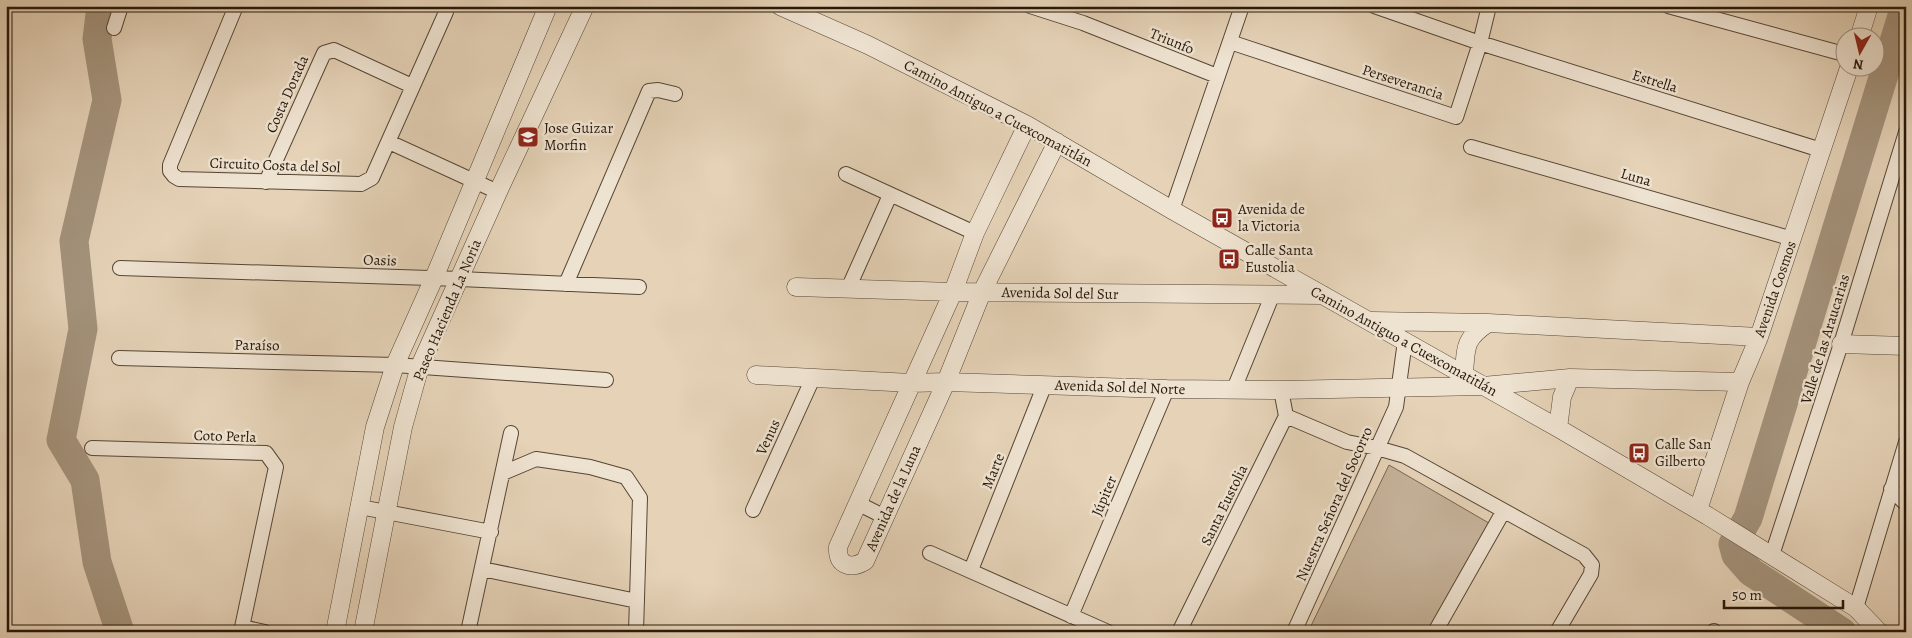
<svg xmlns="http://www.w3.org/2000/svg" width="1912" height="638" font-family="Alegreya,serif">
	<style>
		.green { fill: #c5b299; stroke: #766551 }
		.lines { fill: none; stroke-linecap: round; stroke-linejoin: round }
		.river { stroke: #a4937c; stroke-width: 29 }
		.minor-casing { stroke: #564634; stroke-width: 16 }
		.tertiary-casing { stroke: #564634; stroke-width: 19 }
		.minor { stroke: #eee2d0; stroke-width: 14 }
		.tertiary { stroke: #eee2d0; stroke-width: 18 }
		.labels { text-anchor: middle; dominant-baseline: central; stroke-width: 5; stroke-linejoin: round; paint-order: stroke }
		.street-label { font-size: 15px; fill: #271809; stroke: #eee2d0 }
		.poi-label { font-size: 15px; fill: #271809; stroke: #eee2d0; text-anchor: start }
	</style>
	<rect width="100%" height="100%" fill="#e5d2b7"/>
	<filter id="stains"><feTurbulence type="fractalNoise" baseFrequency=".004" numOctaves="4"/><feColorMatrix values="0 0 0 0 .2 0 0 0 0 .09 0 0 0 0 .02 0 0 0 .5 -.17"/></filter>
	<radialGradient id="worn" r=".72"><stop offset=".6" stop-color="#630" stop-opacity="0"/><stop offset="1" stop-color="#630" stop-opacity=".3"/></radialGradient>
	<path class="green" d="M1389,465L1494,526L1428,632H1308Z"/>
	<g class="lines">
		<path class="river" d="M101,6L97,39L107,100L74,241L83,329L61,440L85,480L97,562L120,632
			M1842,632L1751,572L1736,555L1733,544L1748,518L1905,6"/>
		<g class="minor-casing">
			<path id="minor" d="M236,6L170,165V171L174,176L179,179L361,184L372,178L446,12L445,6
				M1030,6L1083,23L1217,76
				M1374,6L1480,43L1821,150
				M1668,6L1844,54
				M114,28L121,6
				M1230,42L1456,117L1480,43L1489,6
				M389,142L498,192
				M1471,147L1793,239
				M846,174L975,233
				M266,182L324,53L334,50L412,86
				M1172,210L1242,6
				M120,268L460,279L639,287
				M566,284L649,91L658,90L675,94
				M848,289L890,195
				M119,358L395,365L606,380
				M1234,389L1272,296
				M1286,416L1347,442L1377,448L1405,456L1584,555L1592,565L1591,574L1557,632
				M92,448L266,453L276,467L241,632
				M503,473L536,459L590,467L626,477L640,498L636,632
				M1891,489L1906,504
				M857,503L885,517
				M360,507L491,532
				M753,510L813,378
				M930,553L1108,632
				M1772,555L1841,344L1906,132
				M482,569L637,601
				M971,570L1045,384
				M1856,608L1906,442
				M1071,616L1167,389
				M242,627L265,632
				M1714,631L1715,632
				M468,632L511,433
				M1179,632L1286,416L1281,390
				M1294,632L1396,407L1405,341
				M1435,632L1503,512"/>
		</g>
		<g class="tertiary-casing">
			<path id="tertiary" d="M780,6L868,45L1027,125L1172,210L1558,428L1708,516L1856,608L1879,632
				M1859,38L1869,6
				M1027,125L975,233L953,292L838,547C837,565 850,570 865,561L946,382L982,292L1057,142
				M796,287L953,292L1323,295
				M1372,321L1488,323L1759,337
				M1841,344L1906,346
				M1464,374C1466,347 1464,339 1488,323
				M756,375L911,383L946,382L1167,389L1281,390L1483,386L1570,378L1740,382
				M1558,428L1562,397L1570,378
				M1698,510L1740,382L1759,337L1849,68
				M335,632L375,427L395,365L434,278L548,6
				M363,632L403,427L420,366L498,192L585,6"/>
		</g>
		<use href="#minor" class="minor"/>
		<use href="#tertiary" class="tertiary"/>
	</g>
	<defs>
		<g id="school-square" transform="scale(1.125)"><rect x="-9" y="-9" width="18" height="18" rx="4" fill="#8f2418" stroke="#eee2d0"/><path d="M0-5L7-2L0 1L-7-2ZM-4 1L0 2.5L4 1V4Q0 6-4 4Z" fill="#fff"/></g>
		<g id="bus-square" transform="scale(1.125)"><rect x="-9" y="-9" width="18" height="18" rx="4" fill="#8f2418" stroke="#eee2d0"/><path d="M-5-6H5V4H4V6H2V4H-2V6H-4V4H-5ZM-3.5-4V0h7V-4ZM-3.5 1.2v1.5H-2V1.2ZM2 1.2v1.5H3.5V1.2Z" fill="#fff"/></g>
	</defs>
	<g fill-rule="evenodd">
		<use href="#school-square" x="528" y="137"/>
		<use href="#bus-square" x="1222" y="218"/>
		<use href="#bus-square" x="1229" y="259"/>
		<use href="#bus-square" x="1639" y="453"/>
	</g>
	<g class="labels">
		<g class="street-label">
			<text transform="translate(1172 41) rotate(22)">Triunfo</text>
			<text transform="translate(1655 81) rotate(17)">Estrella</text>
			<text transform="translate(1403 82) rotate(18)">Perseverancia</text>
			<text transform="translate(287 94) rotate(-66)">Costa Dorada</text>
			<text transform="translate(998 113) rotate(28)">Camino Antiguo a Cuexcomatitlán</text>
			<text transform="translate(275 165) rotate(2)">Circuito Costa del Sol</text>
			<text transform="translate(1636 177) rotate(16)">Luna</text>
			<text transform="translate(380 260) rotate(2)">Oasis</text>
			<text transform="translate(1775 289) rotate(-71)">Avenida Cosmos</text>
			<text transform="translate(1060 293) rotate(1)">Avenida Sol del Sur</text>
			<text transform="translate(447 310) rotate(-67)">Paseo Hacienda La Noria</text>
			<text transform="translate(1825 339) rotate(-73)">Valle de las Araucarias</text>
			<text transform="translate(1404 341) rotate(29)">Camino Antiguo a Cuexcomatitlán</text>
			<text transform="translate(257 345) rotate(1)">Paraíso</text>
			<text transform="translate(1120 387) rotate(2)">Avenida Sol del Norte</text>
			<text transform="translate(225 436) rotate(2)">Coto Perla</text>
			<text transform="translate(768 437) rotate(-65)">Venus</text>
			<text transform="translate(993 471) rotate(-68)">Marte</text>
			<text transform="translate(1104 496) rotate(-67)">Júpiter</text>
			<text transform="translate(893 498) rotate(-66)">Avenida de la Luna</text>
			<text transform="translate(1334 504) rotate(-66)">Nuestra Señora del Socorro</text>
			<text transform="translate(1224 505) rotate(-64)">Santa Eustolia</text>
		</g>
		<g class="poi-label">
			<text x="544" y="128">Jose Guizar<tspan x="544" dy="17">Morfin</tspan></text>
			<text x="1238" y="209">Avenida de<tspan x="1238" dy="17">la Victoria</tspan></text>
			<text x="1245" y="250">Calle Santa<tspan x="1245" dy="17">Eustolia</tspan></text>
			<text x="1655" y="444">Calle San<tspan x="1655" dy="17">Gilberto</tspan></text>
		</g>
	</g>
	<rect width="1912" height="638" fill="none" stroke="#e5d2b7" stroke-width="25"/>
	<rect x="8" y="8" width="1897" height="623" fill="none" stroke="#271809" stroke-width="2.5"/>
	<rect x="12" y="12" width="1887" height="613" fill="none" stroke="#271809"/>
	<g transform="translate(1860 52) rotate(188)"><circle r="24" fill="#eee2d0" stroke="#9e9180"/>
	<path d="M0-4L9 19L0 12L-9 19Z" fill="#8f2418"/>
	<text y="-8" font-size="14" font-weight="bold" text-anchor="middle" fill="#271809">N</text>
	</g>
	<path d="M1724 600v8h119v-8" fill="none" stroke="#271809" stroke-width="2.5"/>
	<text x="1732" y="600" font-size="15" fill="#271809" stroke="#eee2d0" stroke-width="4" paint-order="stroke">50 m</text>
	<rect width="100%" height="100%" filter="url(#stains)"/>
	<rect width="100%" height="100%" fill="url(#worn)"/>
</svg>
